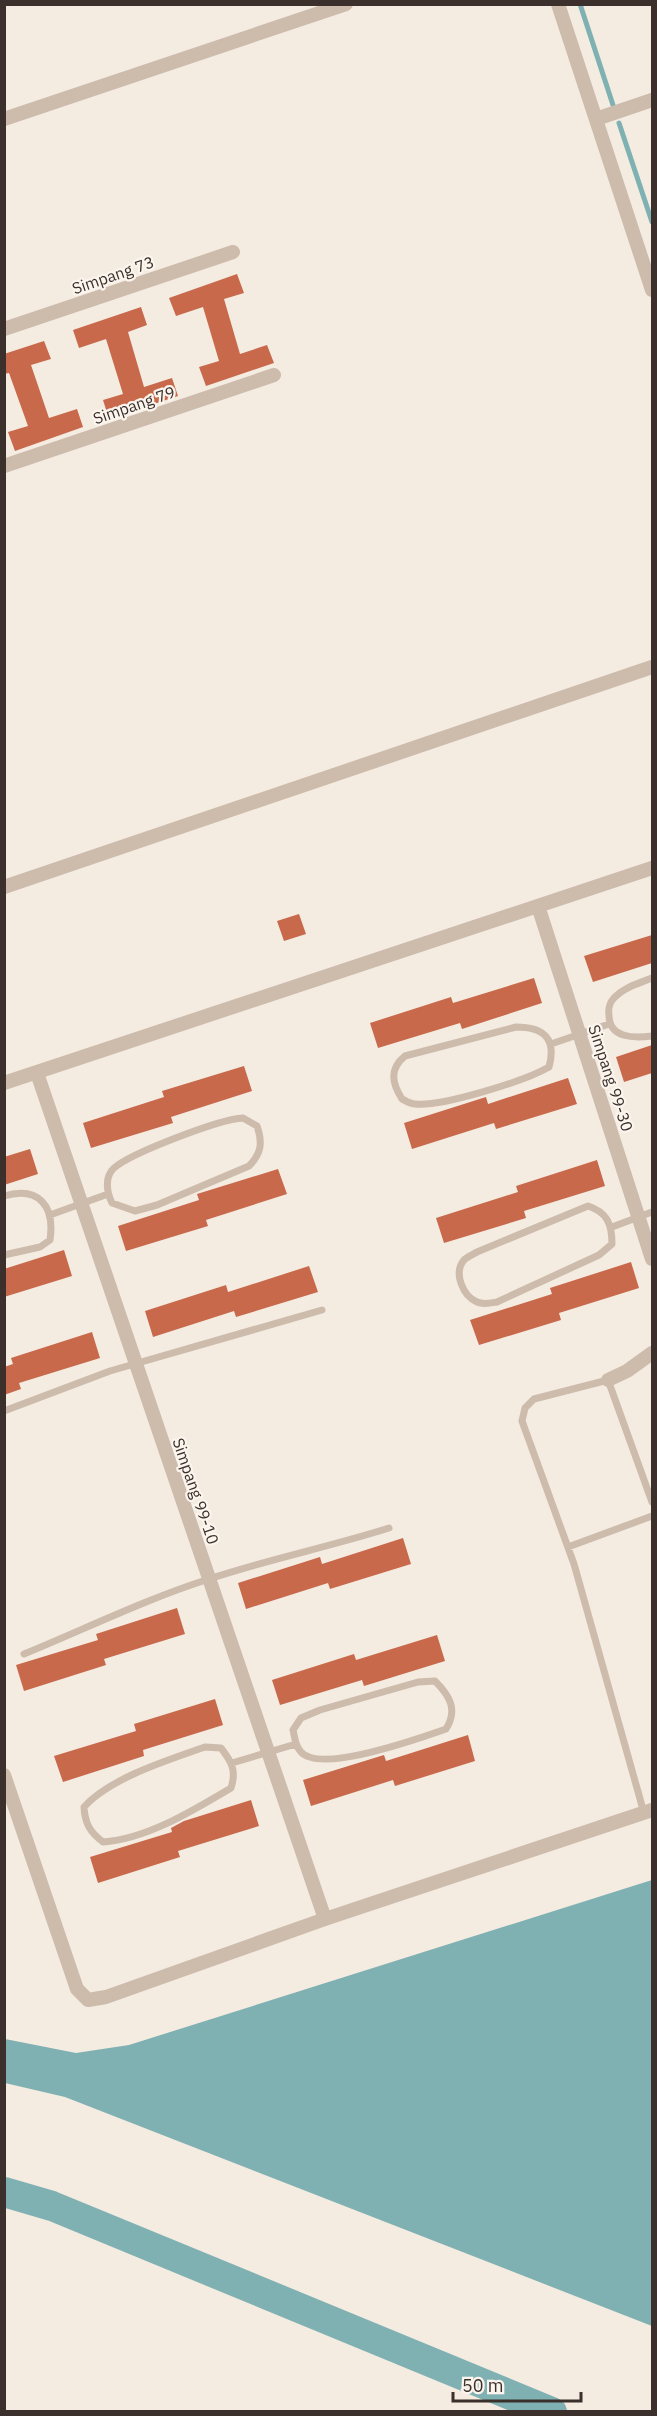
<svg xmlns="http://www.w3.org/2000/svg" width="657" height="2416" font-family="'IBM Plex Sans',sans-serif">
	<style>
		.water { fill: #7fb0b2 }
		.lines { fill: none; stroke-linecap: round; stroke-linejoin: round }
		.stream { stroke: #7fb0b2; stroke-width: 5 }
		.river { stroke: #7fb0b2; stroke-width: 30 }
		.building { fill: #c8694b }
		.lane { stroke: #cdbbac; stroke-width: 7 }
		.street { stroke: #cdbbac; stroke-width: 14 }
		.labels { text-anchor: middle; dominant-baseline: central; stroke-width: 4.5; stroke-linejoin: round; paint-order: stroke }
		.street-label { font-size: 16px; fill: #3b302b; stroke: #fbf5ee }
	</style>
	<rect width="100%" height="100%" fill="#f4ebe1"/>
	<path class="water" d="M652,1880V2326L65,2097L5,2083V2039L76,2053L129,2045Z"/>
	<g class="lines">
		<path class="stream" d="M580,4L613,105
			M619,123L652,222"/>
		<path class="river" d="M4,2192L52,2206L552,2412"/>
	</g>
	<path class="building" d="M237,274L244,293L224,299L240,354L267,345L274,363L206,386L199,367L219,361L203,307L176,316L169,298Z
		M141,307L147,325L128,332L144,387L172,378L178,396L109,419L103,400L123,394L106,339L79,348L73,330Z
		M44,341L51,359L31,365L49,418L77,409L83,427L15,451L8,432L28,426L9,373L4,374V354Z
		M299,914L306,934L284,941L277,921Z
		M652,935V963L593,982L584,956Z
		M534,978L542,1003L462,1029L460,1023L378,1048L370,1023L451,997L453,1003Z
		M652,1045V1073L624,1082L616,1057Z
		M244,1066L252,1091L171,1117L173,1123L91,1148L83,1123L164,1097L162,1091Z
		M568,1078L577,1104L496,1129L494,1123L412,1149L404,1123L486,1097L488,1104Z
		M30,1149L38,1174L4,1185V1157Z
		M597,1160L605,1186L524,1211L526,1218L444,1243L436,1218L518,1192L516,1186Z
		M278,1169L287,1194L206,1220L208,1226L126,1251L118,1226L199,1200L197,1194Z
		M64,1250L72,1276L4,1297V1269Z
		M631,1262L639,1288L559,1313L561,1320L479,1345L470,1320L552,1294L550,1288Z
		M309,1266L318,1292L236,1317L234,1311L153,1337L145,1311L226,1285L228,1292Z
		M92,1332L100,1358L19,1383L21,1389L4,1395V1367L13,1364L11,1358Z
		M403,1538L411,1564L330,1589L328,1583L246,1609L238,1583L320,1557L322,1564Z
		M177,1608L185,1634L104,1659L106,1665L24,1691L16,1665L98,1640L96,1634Z
		M437,1635L445,1661L364,1686L362,1680L280,1705L272,1680L354,1654L356,1660Z
		M215,1699L223,1725L143,1750L144,1756L63,1782L54,1756L136,1731L134,1724Z
		M468,1735L475,1761L395,1786L393,1780L311,1806L303,1780L384,1755L386,1761Z
		M251,1800L259,1826L178,1851L180,1857L98,1883L90,1857L172,1832L171,1828L184,1821Z"/>
	<g class="lines">
		<path class="lane" d="M652,978C640,983 624,987 614,998C610,1002 608,1009 609,1015C609,1039 635,1038 652,1036
			M516,1027C543,1027 557,1038 549,1067C525,1081 441,1107 415,1104C410,1104 406,1101 402,1099C392,1083 389,1069 405,1056Z
			M551,1044L609,1024
			M243,1118L257,1126C263,1143 261,1154 249,1166L157,1205L135,1211L112,1203C107,1193 104,1177 114,1168C131,1153 220,1119 243,1118Z
			M4,1196C39,1186 55,1206 50,1240L40,1247L4,1255
			M588,1206C607,1212 612,1224 612,1244L599,1255L497,1302C491,1303 483,1305 477,1302C463,1296 453,1273 464,1260C467,1257 474,1254 477,1252Z
			M50,1215L108,1194
			M612,1227L652,1212
			M4,1411L110,1371L322,1310
			M568,1547L652,1516
			M24,1654C85,1629 146,1599 209,1579C269,1559 329,1547 389,1528
			M435,1681C450,1696 458,1710 446,1729C420,1738 320,1774 301,1752C295,1746 295,1738 293,1730L301,1718L320,1710L418,1682Z
			M205,1747L221,1748C231,1761 237,1770 231,1788C194,1810 147,1839 103,1842C90,1832 85,1824 84,1807C110,1778 168,1760 205,1747Z
			M232,1763L296,1744
			M644,1813L574,1564L522,1421L525,1408L534,1399L608,1380L652,1502"/>
		<path class="street" d="M558,4L652,290
			M4,119L346,4
			M596,119L652,100
			M4,329L233,252
			M4,466L274,375
			M4,887L652,667
			M538,906L652,1259
			M37,1073L325,1919
			M4,1083L652,868
			M608,1380L627,1371L652,1353
			M4,1775L77,1989L88,2000L106,1997L325,1919L652,1810"/>
	</g>
	<g class="labels">
		<g class="street-label">
			<text transform="translate(113 275) rotate(-19)">Simpang 73</text>
			<text transform="translate(134 405) rotate(-19)">Simpang 79</text>
			<text transform="translate(611 1078) rotate(72)">Simpang 99-30</text>
			<text transform="translate(196 1491) rotate(71)">Simpang 99-10</text>
		</g>
	</g>
	<rect width="657" height="2416" fill="none" stroke="#3b302b" stroke-width="12"/>
	<path d="M453 2392v9h128v-9" fill="none" stroke="#3b302b" stroke-width="3"/>
	<text x="462" y="2392" font-size="18" fill="#3b302b" stroke="#fbf5ee" stroke-width="4.5" paint-order="stroke">50 m</text>
</svg>
